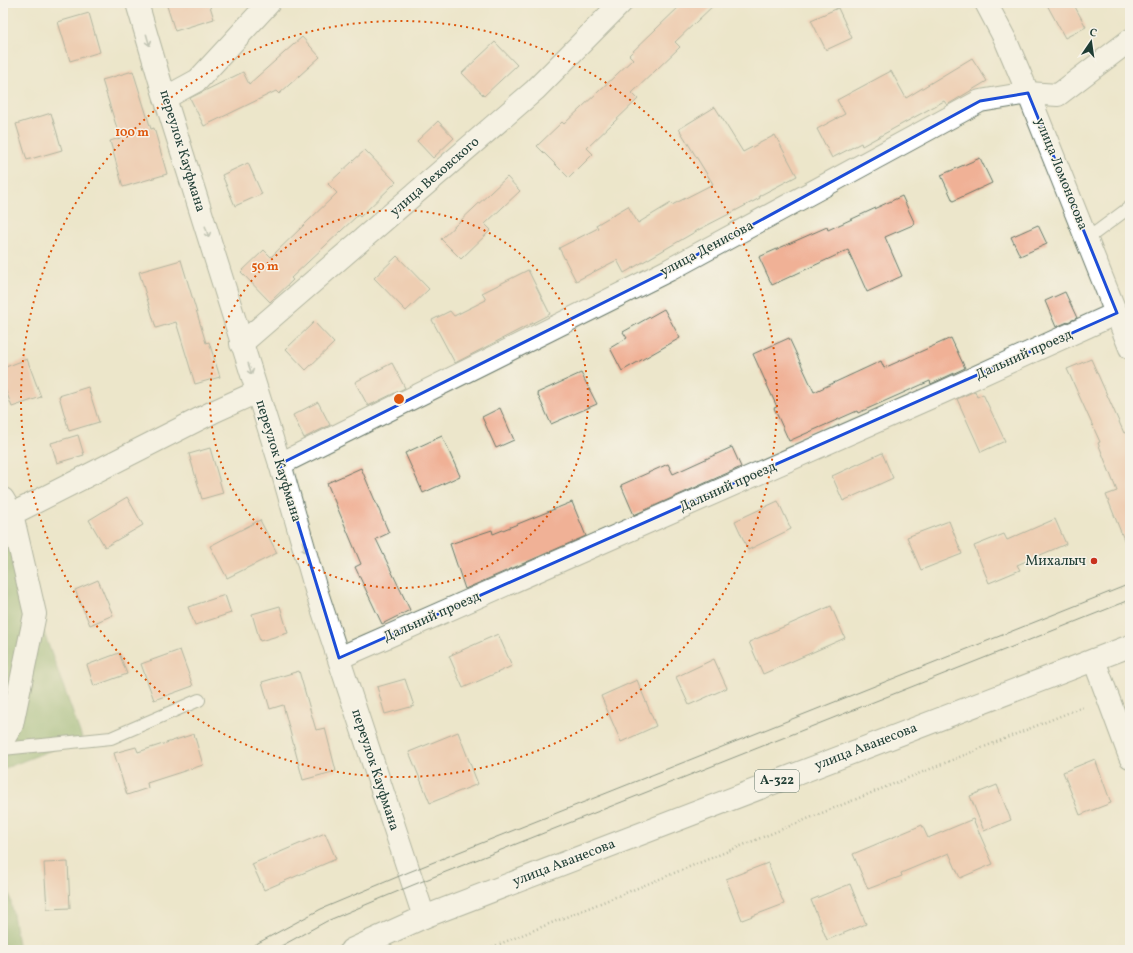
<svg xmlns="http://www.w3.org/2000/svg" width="1133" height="953" font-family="Vollkorn,serif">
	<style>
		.forest { fill: #81aa62; stroke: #50744b }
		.building { fill: #f0b196 }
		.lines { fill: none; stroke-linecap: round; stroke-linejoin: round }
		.lane-casing { stroke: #677869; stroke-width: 14 }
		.street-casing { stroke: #677869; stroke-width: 24 }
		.secondary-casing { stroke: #677869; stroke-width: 24 }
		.highway-casing { stroke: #677869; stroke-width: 24 }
		.path { stroke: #677869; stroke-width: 2.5; stroke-dasharray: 1 3; stroke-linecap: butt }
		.lane { stroke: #fff; stroke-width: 12 }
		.street { stroke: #fff; stroke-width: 22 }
		.secondary { stroke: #fff; stroke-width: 22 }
		.highway { stroke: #fff; stroke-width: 22 }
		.tram { stroke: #1f3d34; stroke-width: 1 }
		.oneway { stroke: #8f9e9a }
		.marked { fill: none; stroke: #1d4ed8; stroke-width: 3; stroke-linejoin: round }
		.ring { fill: none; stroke: #de580e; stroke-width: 2; stroke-dasharray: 2 4 }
		.poi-dot { fill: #c8321e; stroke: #f7f3e8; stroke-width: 1.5 }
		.labels { text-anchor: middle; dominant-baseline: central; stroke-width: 3; stroke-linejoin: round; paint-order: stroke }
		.shield { fill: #f7f3e8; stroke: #60746a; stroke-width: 1 }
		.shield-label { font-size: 13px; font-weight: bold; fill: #1f3d34 }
		.street-label { font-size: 14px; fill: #1f3d34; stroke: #f7f3e8 }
		.poi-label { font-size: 14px; fill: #1f3d34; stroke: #f7f3e8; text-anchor: end }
		.centre { fill: #de580e; stroke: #f7f3e8; stroke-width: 2 }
		.ring-label { font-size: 12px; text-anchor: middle; font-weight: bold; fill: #de580e; stroke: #f7f3e8; stroke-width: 3; stroke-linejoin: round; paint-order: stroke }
	</style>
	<rect width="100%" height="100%" fill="#f7f3e8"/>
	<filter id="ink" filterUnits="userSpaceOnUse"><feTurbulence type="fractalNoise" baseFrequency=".025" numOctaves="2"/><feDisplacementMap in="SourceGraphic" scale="8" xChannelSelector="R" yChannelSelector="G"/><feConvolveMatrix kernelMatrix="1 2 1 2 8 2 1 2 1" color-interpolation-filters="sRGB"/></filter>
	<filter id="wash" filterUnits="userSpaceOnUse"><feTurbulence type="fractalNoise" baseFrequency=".012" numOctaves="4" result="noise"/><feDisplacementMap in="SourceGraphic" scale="16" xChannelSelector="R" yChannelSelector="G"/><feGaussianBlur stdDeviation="0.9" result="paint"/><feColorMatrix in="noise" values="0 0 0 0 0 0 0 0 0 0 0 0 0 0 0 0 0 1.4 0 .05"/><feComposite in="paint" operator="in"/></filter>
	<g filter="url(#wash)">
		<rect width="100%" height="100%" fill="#ece6cb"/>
		<path class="forest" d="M3,519L82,738L3,769Z
			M3,854L19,950H3Z"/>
		<g id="blocks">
			<path class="building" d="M166,3H209L214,19L175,31Z
				M683,3H716L675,42L680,47L632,93L638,99L587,148L593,154L569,178L537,146L562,122L564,124L633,59L629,55Z
				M1046,3H1073L1086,27L1065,38Z
				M838,8L852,38L826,50L811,20Z
				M89,13L100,52L70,61L58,22Z
				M302,37L320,57L279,94L276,91L204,126L190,98L243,72L249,84Z
				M495,42L517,65L484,96L462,73Z
				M972,58L987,81L947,105L944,101L862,146L861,143L832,158L817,129L845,114L837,100L891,71L906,98Z
				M133,71L151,129L154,128L167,174L123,187L110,141L120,138L102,80Z
				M715,107L743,152L775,135L797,176L759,196L760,198L700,229L624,273L617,260L576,281L559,248L598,228L596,225L628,206L638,223L671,203L672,205L713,184L679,129Z
				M51,113L62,150L27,160L16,124Z
				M438,121L454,138L433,158L417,141Z
				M365,150L396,182L360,217L358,215L291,278L293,280L270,302L241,272L264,250L271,257L337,193L328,184Z
				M980,158L992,183L953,201L941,175Z
				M248,163L262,194L235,206L222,175Z
				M507,177L520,191L485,224L491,230L461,259L441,239Z
				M902,196L915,224L885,237L902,276L867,292L848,250L772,285L759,257L827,227L828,230Z
				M1038,225L1047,244L1020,256L1011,237Z
				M397,256L429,289L406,311L374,278Z
				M181,260L206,343L209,342L220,377L195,384L176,322L156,328L139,272Z
				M528,270L550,314L455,363L432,320L450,311L454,316L486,300L482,293Z
				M1065,292L1077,318L1056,327L1045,301Z
				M664,309L680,338L622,371L610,348L627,338L623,332Z
				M314,322L334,343L306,370L286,349Z
				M789,338L814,392L881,361L884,368L951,338L965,368L931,384L930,381L858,413L857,411L789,441L774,408L777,407L753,354Z
				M27,359L41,397L12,407L3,383V368Z
				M1091,359L1124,433L1130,431V552H1129L1106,495L1117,491L1098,443L1100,442L1067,369Z
				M392,363L405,388L368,406L355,382Z
				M581,373L597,404L551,424L537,393Z
				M88,387L99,422L69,431L59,396Z
				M975,391L977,397L983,394L1005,441L981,452L957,399Z
				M318,402L330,425L304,438L293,415Z
				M500,408L514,440L496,448L482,417Z
				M78,435L84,455L57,463L51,443Z
				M442,436L460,476L423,493L405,453Z
				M732,447L741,467L634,515L621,485L668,464L673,474Z
				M210,448L223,493L202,499L189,454Z
				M882,453L893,478L843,501L832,476Z
				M361,468L389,533L376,539L410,610L382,624L355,567L361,564L327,483Z
				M127,497L143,525L105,547L89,520Z
				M778,501L791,529L748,550L735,521Z
				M572,502L586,536L465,589L450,544L492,530L493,534Z
				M1055,519L1066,544L1017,565L1020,570L989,583L974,546L1004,534L1007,540Z
				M260,520L277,553L227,578L210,546Z
				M949,521L962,554L921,570L907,537Z
				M98,580L113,615L90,625L75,590Z
				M225,595L231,613L195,625L188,607Z
				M280,606L288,633L260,641L252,614Z
				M831,606L845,638L763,674L749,642Z
				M498,634L512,666L463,688L449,656Z
				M180,650L193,686L154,700L141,664Z
				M119,653L127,674L94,686L87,665Z
				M714,659L727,688L689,705L676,677Z
				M299,671L316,730L325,728L336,771L303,780L283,705L270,709L262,682Z
				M405,679L414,706L385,714L377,687Z
				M637,680L656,726L621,742L601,696Z
				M458,732L478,784L430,803L409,752Z
				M194,734L203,765L147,783L148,788L127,795L114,753L136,747L138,752Z
				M1095,759L1111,803L1080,815L1063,772Z
				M997,785L1011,820L984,831L970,796Z
				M973,819L993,864L960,878L949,853L901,873L902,876L868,889L853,854L922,825L928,838Z
				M325,833L336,859L264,890L252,864Z
				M68,862L70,908L47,909L44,863Z
				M768,863L784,904L742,920L726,879Z
				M850,884L866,924L827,940L811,900Z"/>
		</g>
	</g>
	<g filter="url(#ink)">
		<use href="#blocks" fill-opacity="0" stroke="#677869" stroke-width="1"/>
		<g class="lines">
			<g class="lane-casing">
				<path id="lane" d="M1087,239L1130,207
					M3,749L111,738L199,700"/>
			</g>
			<g class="street-casing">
				<path id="street" d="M986,3L1006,41L1028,93L1130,348
					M165,98L198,80L269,3
					M241,344L535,90L621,3
					M280,464L669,270L980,101L1028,93L1058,95L1130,40
					M3,499L12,514L35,614L12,725L3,740
					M12,514L215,411L257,392
					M339,658L943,392L1117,313
					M1094,660L1130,757"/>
			</g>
			<g class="secondary-casing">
				<path id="secondary" d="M137,3L165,98L280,464L316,590L424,917"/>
			</g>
			<g class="highway-casing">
				<path id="highway" d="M351,950L424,917L1130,646"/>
			</g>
			<path class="path" d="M485,950L1085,706"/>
			<use href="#lane" class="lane"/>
			<use href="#street" class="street"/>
			<use href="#secondary" class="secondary"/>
			<use href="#highway" class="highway"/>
			<path class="tram" d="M245,950L321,909L409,872L1130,584
				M274,950L327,921L413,885L1130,600"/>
		</g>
		<defs><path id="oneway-shaft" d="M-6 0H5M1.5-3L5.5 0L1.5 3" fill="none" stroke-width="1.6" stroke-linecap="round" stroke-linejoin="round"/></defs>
		<g class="oneway">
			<use href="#oneway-shaft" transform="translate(148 40) rotate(74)"/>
			<use href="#oneway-shaft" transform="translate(207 232) rotate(73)"/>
			<use href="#oneway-shaft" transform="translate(250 369) rotate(72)"/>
			<use href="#oneway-shaft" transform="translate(304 547) rotate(74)"/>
		</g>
	</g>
	<path d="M0 0H1133V953H0ZM1028,93L1117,313L339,658L280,464L669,270L980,101Z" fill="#ece6cb" fill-opacity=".55" fill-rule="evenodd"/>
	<path class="marked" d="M1028,93L1117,313L339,658L280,464L669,270L980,101Z"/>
	<g class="ring">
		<circle cx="399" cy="399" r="189"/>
		<circle cx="399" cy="399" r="378"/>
	</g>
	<circle class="poi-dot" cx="1094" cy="561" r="4"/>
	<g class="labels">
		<rect class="shield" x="755" y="770" width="44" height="22" rx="3"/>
		<g class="shield-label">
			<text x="777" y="781">А-322</text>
		</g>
		<g class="street-label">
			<text transform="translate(182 151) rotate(73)">переулок Кауфмана</text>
			<text transform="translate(1061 174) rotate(68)">улица Ломоносова</text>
			<text transform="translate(435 177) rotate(-41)">улица Веховского</text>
			<text transform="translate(707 249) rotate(-28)">улица Денисова</text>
			<text transform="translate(1024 355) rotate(-24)">Дальний проезд</text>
			<text transform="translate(278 461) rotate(73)">переулок Кауфмана</text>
			<text transform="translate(728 487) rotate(-24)">Дальний проезд</text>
			<text transform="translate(432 617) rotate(-24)">Дальний проезд</text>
			<text transform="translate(866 747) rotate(-21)">улица Аванесова</text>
			<text transform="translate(375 770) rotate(72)">переулок Кауфмана</text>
			<text transform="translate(564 863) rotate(-21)">улица Аванесова</text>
		</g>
		<g class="poi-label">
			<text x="1086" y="561">Михалыч</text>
		</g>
	</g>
	<circle cx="399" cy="399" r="6" class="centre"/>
	<g class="ring-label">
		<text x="132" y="136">100 m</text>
		<text x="265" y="270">50 m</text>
	</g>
	<rect width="1133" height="953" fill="none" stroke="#f7f3e8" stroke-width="16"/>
	<g transform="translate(1091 42) rotate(13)" stroke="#f7f3e8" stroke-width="3" paint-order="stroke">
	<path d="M0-3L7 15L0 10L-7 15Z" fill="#1f3d34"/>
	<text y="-6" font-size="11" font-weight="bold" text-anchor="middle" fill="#1f3d34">С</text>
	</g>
</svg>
